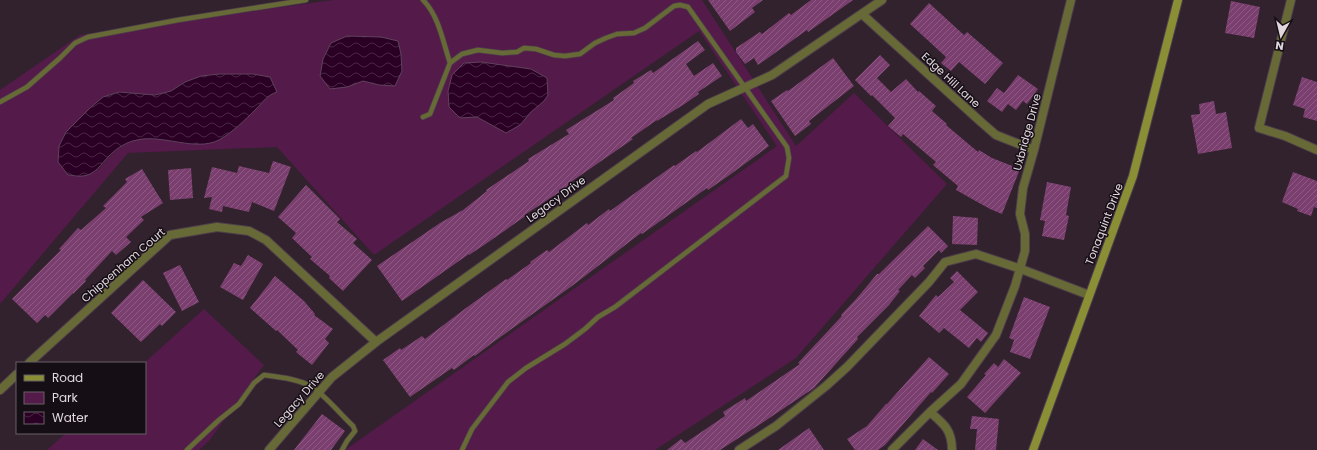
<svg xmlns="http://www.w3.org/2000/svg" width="1317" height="450" font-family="Poppins,sans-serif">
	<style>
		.green { fill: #531a4a; fill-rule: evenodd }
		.water { fill: url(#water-waves); stroke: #61415d }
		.building { fill: url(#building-hatch) }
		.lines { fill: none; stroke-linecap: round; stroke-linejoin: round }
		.lane-casing { stroke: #4e3f4a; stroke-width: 6 }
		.street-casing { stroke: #4e3f4a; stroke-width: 10 }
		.secondary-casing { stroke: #4e3f4a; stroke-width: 10 }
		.lane { stroke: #676a36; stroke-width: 4.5 }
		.street { stroke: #676a36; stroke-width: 8 }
		.secondary { stroke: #8a8f36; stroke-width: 8 }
		.labels { text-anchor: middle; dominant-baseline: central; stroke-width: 3; stroke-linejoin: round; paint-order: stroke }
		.street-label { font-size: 11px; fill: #e2d7df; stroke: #150e14 }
	</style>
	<defs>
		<pattern id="water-waves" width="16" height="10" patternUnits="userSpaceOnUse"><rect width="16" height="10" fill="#2a0125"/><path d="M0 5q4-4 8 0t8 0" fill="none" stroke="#492544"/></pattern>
		<pattern id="building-hatch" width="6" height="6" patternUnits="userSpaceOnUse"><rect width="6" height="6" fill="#7b3f6f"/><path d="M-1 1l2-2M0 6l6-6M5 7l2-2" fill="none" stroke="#8d5a83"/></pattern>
	</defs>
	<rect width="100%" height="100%" fill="#32222e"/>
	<path class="green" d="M333,0H702L796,146L854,93L947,184L796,358L655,450H345L777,146L699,31L374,255L277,147L128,153L0,304V90L80,35ZM347,36L381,37L379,85L363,81L347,87ZM464,63L531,69L544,101L531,112L520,125H491L477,117L448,91L452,75ZM219,74H253L270,77L277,92C266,96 264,101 256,109C244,120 232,133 218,140C210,144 200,144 191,144C179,143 167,140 155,138C129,135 113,151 99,169L66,132L90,108L103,97L118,92L155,95L171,91L185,82Z
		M204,309L264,365L209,441L199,450H47L66,433H145V363H144Z"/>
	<path class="water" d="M347,36L381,37L398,41L401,54L402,71L395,86L379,85L363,81L347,87L330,89L320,76L323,59L331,43Z
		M481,62L531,69L547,78L548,95L544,101L531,112L520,125L506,133L477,117L460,118L449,107L448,91L452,75L464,63Z
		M219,74H253L270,77L277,92C266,96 264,101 256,109C245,120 233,132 219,140C195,152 163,134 137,140C126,142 117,148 109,156C101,164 95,175 83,176C78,177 73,175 68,175L58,162L59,146L66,132L90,108L103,97L119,92L155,95L171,91L185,82L201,76Z"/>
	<path class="building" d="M708,0H763L752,8L755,12L730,31Z
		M811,0H853L808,32L807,30L758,65L754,58L745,64L736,52V48L760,32L762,34L789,13L791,15Z
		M1231,1L1260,7L1254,38L1225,33Z
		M929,3L964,35L967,32L1003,63L985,84L959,62L951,71L941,63L946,57L910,24Z
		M698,41L705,50L686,64L694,76L713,63L722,76L698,92L699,94L683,105L657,121V120L631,138L633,139L568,184L569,186L526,214L527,215L487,243L469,255V254L402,301L377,266L440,223L463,210L487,191L486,190L529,161L528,159L569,134L566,130L614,100L613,98L634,83L633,81L651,70L653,73Z
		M880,55L890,65L877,78L891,92L906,79L918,92L919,91L936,106L932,111L947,124L946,125L978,152L979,150L992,158L1020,169L1002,214L990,209L956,190L958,186L933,165L936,162L903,134L901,137L888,126L895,118L872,95L871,96L855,80Z
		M833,58L854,86L809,121L811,124L795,136L771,101L787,90L788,91Z
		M1018,75L1038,89L1027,104L1023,101L1016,110L1008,104L1002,112L987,101L997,88L1004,93Z
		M1302,77L1317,82V121L1303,117L1305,109L1293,105Z
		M1214,101L1216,114L1226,112L1232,148L1198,154L1191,115L1200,114L1199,104Z
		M741,119L748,128L753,124L769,146L731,174L708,190L707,188L642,234L641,233L572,286L492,343L475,356L474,355L454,370L452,368L410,397L383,360L400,348L401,350L422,336L425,339L466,308L506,279L507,280L531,263L530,262L547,250L549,252L587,223L588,225L609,209L610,211L674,165L675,166L696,151L697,152Z
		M273,161L291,167L274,211L252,202L249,212L223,206L222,212L209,209L212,197L204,198L212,167L237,173L239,166L269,173Z
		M191,168L193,198L170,200L168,170Z
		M142,169L163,203L141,217L144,220L126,237L131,242L116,255L112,251L85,280L86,281L73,294V293L48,318L45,315L37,323L12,299L61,250L59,249L78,228L81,230L106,208L103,206L127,182L125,179Z
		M1293,172L1317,181V208L1314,207L1311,216L1297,211L1298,209L1282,202Z
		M1047,182L1071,187L1066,215L1069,216L1064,240L1042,236L1045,221L1040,220Z
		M306,185L340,219L337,222L357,239L353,243L372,260L343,291L329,278L330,276L310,259L312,257L292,238L296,233L278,217Z
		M953,216L978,218L977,245L952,244Z
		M928,226L948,246L941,253L939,250L923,266L925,268L915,278L912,275L898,290L900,291L889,305L857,337L858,339L814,388L765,421L720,450H667L681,439L685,443L725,416L723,412L745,398L746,401L800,364L798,363L842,316L841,315L857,298L877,274H879Z
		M248,255L263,264L243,300L220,287L234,263L241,266Z
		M180,265L199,302L182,311L163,273Z
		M957,271L978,292L960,310L988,333L981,342L977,338L969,348L944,328L939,333L919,316L936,295L938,297L954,282L950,278Z
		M275,276L304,301L315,314L314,315L333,329L325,339L329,343L312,365L296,352L298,350L277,330L276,331L250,308Z
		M143,280L176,312L162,326L160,324L141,342L111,313Z
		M1024,297L1050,307L1030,359L1010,352L1014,340L1009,338Z
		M929,357L949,374L932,393L931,392L885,445L878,450H855L847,439L867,426L886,404H887Z
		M1004,359L1021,373L985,413L967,397L986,375L984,374L994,363L998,367Z
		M322,414L345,431L331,450H294Z
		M972,416L999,419L996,450H975L977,429H970Z
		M809,428L824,450H778Z
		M923,439L938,450H915Z"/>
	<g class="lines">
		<g class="lane-casing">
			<path id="lane" d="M423,0C439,16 443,42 450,63
				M0,102L27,87L60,58L75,43L88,37L178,20L306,0
				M423,117L430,114L450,63L462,54L478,50L502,53L517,52L524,48L536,49L554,55L565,56L580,54L595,43L606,38L617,34L634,33L645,28L674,6L680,5L688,7L787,147L789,158L786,176L615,307L598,317L585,329L565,344L526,368L508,382L472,429L462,450
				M187,450L219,420L239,404L254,383L264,375C279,377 299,379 312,387C326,396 341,415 353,426L355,431L347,441L342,450"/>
		</g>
		<g class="street-casing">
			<path id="street" d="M1291,0L1259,128L1285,136L1317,150
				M862,14L981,122L996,135L1034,150
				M29,363L170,235L217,227L249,231L266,240L376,342
				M0,390L17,374
				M930,412C944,424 952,430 952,450
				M269,450L332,377L376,342L708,104L772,75L882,0
				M739,450L776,426L826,386L847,367L929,282L945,262L976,254L1021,269L1089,295
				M892,450L930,412L961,384L996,335L1015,286L1025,251V234L1020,214L1023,188L1034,150L1071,0"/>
		</g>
		<g class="secondary-casing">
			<path id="secondary" d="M1033,450L1133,176L1178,0"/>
		</g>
		<use href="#lane" class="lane"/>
		<use href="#street" class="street"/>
		<use href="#secondary" class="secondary"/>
	</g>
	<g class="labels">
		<g class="street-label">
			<text transform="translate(951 80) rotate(43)">Edge Hill Lane</text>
			<text transform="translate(1027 132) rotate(-75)">Uxbridge Drive</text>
			<text transform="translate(556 199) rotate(-36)">Legacy Drive</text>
			<text transform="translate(1104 224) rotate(-69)">Tonaquint Drive</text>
			<text transform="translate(123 265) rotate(-41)">Chippenham Court</text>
			<text transform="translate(299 399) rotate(-49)">Legacy Drive</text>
		</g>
	</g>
	<rect x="16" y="362" width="130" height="72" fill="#150e14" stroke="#675e65"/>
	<rect x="24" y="375" width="20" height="6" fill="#8a8f36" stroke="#675e65"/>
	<text x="52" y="382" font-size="12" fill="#e2d7df">Road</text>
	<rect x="24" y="392" width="20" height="12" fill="#531a4a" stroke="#675e65"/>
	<text x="52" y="402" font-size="12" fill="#e2d7df">Park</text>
	<rect x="24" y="412" width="20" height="12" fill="url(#water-waves)" stroke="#675e65"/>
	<text x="52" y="422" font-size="12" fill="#e2d7df">Water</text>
	<g transform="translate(1281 36) rotate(188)" stroke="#150e14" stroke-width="3" paint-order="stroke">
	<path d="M0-3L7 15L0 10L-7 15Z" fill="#e2d7df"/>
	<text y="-6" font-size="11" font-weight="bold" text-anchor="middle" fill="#e2d7df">N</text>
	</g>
</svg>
